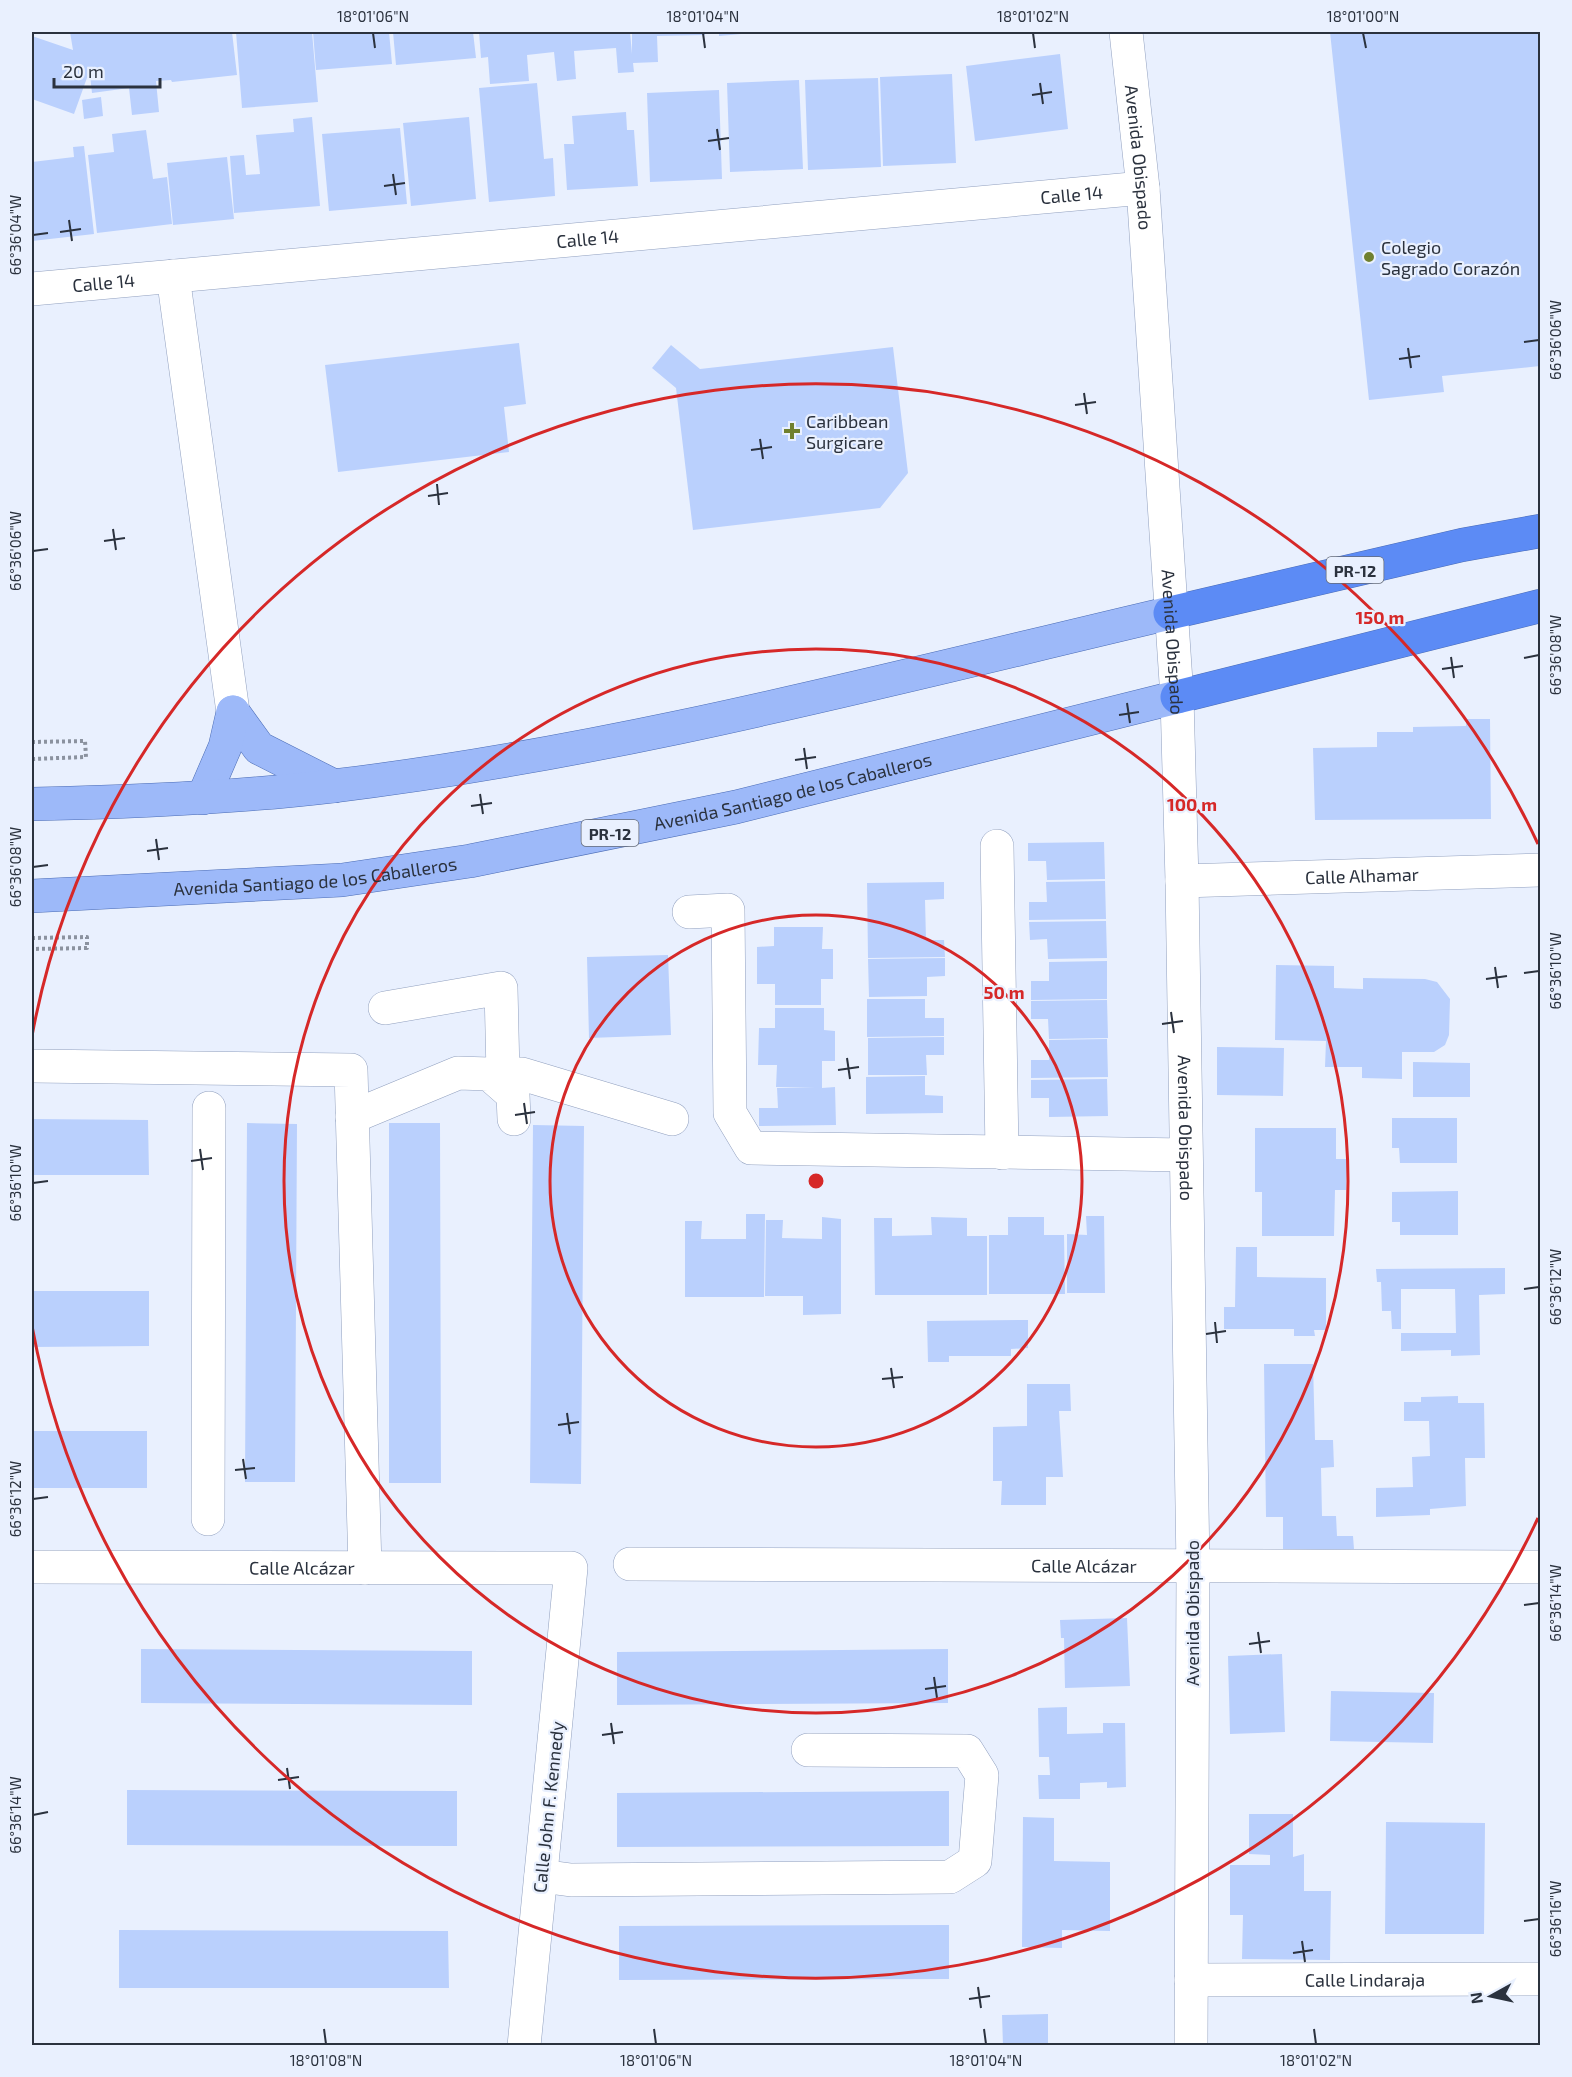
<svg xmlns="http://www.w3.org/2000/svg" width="1572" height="2077" font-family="'Exo 2',sans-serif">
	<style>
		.building { fill: #bad0fd }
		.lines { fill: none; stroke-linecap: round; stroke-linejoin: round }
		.minor-casing { stroke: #91a0bf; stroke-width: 34 }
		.major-casing { stroke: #4b6cb5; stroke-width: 34 }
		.highway-casing { stroke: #4b6cb5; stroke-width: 34 }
		.path { stroke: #8b929f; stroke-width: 4; stroke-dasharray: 3 3; stroke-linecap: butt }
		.minor { stroke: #fff; stroke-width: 33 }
		.major { stroke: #9db9f9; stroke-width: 33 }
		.highway { stroke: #5c8bf5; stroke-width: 33 }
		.ticks { fill: none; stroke: #2b323e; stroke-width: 2 }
		.ring { fill: none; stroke: #d62828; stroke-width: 3 }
		.poi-dot { fill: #70802f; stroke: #e9f0fe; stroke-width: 2 }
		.labels { text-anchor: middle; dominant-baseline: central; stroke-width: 4.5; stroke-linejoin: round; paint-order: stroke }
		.shield { fill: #e9f0fe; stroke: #646b78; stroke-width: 1.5 }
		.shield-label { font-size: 16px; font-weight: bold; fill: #2b323e }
		.street-label { font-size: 18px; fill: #2b323e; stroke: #e9f0fe }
		.poi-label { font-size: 18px; fill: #2b323e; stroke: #e9f0fe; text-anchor: start }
		.centre { fill: #d62828; stroke: #e9f0fe; stroke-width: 3 }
		.ring-label { font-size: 18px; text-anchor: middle; font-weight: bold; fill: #d62828; stroke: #e9f0fe; stroke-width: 4.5; stroke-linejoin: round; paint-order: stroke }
		.neatline { fill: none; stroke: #2b323e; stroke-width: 2 }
		.ticks-label { font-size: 15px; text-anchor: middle; fill: #2b323e }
	</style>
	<rect width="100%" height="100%" fill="#e9f0fe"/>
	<path class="building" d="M70,32H232L237,75L172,82L171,80L156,81L159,112L132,115L129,88L92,93L90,75H88L74,114L32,99V36L73,50Z
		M236,32H312L318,102L242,108Z
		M313,32H389L392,64L316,70Z
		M393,32H473L476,58L396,65Z
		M479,32H630L632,54V32H705V35L657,36L658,62L633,63L634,72L618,73L616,48L574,51L576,79L557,81L554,52L527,55L529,81L490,84L488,57L481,58Z
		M719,32H752V33L719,36Z
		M1330,32H1540V366L1442,376L1444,392L1369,400Z
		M1060,54L1068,129L975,141L966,66Z
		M952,74L956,163L883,166L880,77Z
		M878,78L881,167L808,170L805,80Z
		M799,80L803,169L730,172L727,83Z
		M537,83L544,159L553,158L555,196L489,202L479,88Z
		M719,90L722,179L650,182L647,93Z
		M101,97L103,116L84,119L82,100Z
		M626,112L627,130H634L638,186L567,190L564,144H574L572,116Z
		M312,117L320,206L234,213L230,156L244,155L246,175L260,174L256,135L294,132L293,119Z
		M469,117L476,199L411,206L403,123Z
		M400,128L407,204L329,211L322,134Z
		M146,130L153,179L167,177L172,224L97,233L88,155L114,152L112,134Z
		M84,146L94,234L32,241V162L74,157L73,147Z
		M227,157L234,219L173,225L167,163Z
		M519,343L526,404L504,407L509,452L338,472L325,365Z
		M671,345L700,369L893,347L908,473L880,508L693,530L676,388L652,368Z
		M1466,719H1490L1491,819L1315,820L1313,748L1377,747V732H1413V727L1466,726Z
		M1104,842L1105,879L1047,880L1046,861H1028V843Z
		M1105,881L1106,919L1029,920V902H1047L1046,882Z
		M944,882V899L925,900L926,940H944L945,957L868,958L867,883Z
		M1106,921L1107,958L1048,959L1047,939L1030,940L1029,922Z
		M774,927H823L822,949H833V979H821V1005H775V984H757V947L774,946Z
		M668,955L671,1035L589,1038L587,957Z
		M945,958V976L927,977V996L869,997L868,959Z
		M1107,961V999L1031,1000V981H1049V962Z
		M1276,965L1334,966V988L1363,989V978L1425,979L1437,982L1450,999L1449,1035L1445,1045L1434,1052H1402V1079L1362,1078V1067H1325L1326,1041L1275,1040Z
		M867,999H925V1018H944V1036L867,1037Z
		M1107,1000L1108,1038L1049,1039L1048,1019H1031V1001Z
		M775,1008H824V1030L835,1031V1061H822V1088L835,1087L836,1125L759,1126V1108H778L777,1088H815L776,1087L777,1065H758L759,1028H775Z
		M944,1037V1055H926L927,1075H868V1038Z
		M1107,1039L1108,1077L1031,1078V1060H1049V1040Z
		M1217,1047L1284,1048L1283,1096L1217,1095Z
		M1413,1062L1470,1063V1097H1413Z
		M925,1076V1095L943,1096V1113L866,1114V1077Z
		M1107,1079L1108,1116L1049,1117V1098H1031V1080Z
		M1392,1118H1457V1163H1400L1399,1148H1392Z
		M32,1119L148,1120L149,1175H32Z
		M247,1123L297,1124L295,1482H245Z
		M389,1123H440L441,1483H389Z
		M533,1125L584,1126L581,1484L530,1483Z
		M1255,1128H1336V1159H1347L1346,1190H1335L1334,1236H1262V1192H1255Z
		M1458,1191V1235H1400V1222H1392V1192Z
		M746,1214H765L764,1297H685V1221H702L701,1239H746Z
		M1086,1216H1104L1105,1293H1067V1234L1087,1235Z
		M822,1217L841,1219V1314L803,1315V1296H765L766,1220H783L782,1238L822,1239Z
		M931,1217L967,1218V1236H987V1295H875L874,1218H892V1236L932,1235Z
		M1008,1217H1044V1235H1064L1065,1294H989V1235H1008Z
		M1236,1247H1257V1277L1326,1278V1330H1314L1315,1336H1294V1329H1224V1307H1235Z
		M1505,1268V1294L1479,1295L1480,1355L1451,1356V1350L1401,1351V1333H1456L1455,1289H1401V1329H1392L1391,1311H1382L1381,1282H1377L1376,1269Z
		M32,1291H149V1346L32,1347Z
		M1028,1320V1348L1011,1349V1356H949V1362H928L927,1321Z
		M1264,1364H1313L1315,1440H1333L1334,1467L1321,1468L1322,1516H1336L1337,1536H1353L1354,1549L1283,1551V1517H1266Z
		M1027,1384H1070L1071,1411H1059L1063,1477H1046V1505H1001L1002,1481H993V1427L1027,1426Z
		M1458,1396V1403H1484L1485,1458H1465L1466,1506L1430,1509V1515L1376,1517V1488L1413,1487L1412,1457L1430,1456L1429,1421H1404V1402H1421V1397Z
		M32,1431H147V1488H32Z
		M1127,1618L1130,1686L1065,1688L1064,1638H1061L1060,1620Z
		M141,1649L472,1651V1705L141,1703Z
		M948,1649V1703L617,1705V1652Z
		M1282,1654L1285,1732L1230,1734L1228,1656Z
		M1331,1691L1434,1693L1433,1743L1330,1741Z
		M1067,1707V1734L1103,1733V1723H1125L1126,1787L1107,1788V1782L1080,1783V1799H1039L1038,1775H1050L1049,1757H1039L1038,1708Z
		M127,1790L457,1791V1846L127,1845Z
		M949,1791V1846L617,1847V1793Z
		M1249,1814H1293V1857L1304,1854V1891H1331L1330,1960L1242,1959L1243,1915H1230V1865H1270V1855L1249,1854Z
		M1023,1817L1054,1818V1861L1110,1862V1931L1062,1930V1948L1022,1947Z
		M1386,1822L1485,1823L1484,1934H1385Z
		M949,1925V1979L619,1980V1926Z
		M119,1930L448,1931L449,1988H119Z
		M1048,2014V2046H1003L1002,2015Z"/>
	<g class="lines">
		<g class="minor-casing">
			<g id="minor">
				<path id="s1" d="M1126,32L1143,188L1177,697L1182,881L1193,1568L1191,2046"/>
				<path d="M173,276L233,712"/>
				<path id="s2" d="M32,289L1143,188"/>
				<path d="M997,846L1002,1153"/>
				<path id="s3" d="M1182,881L1540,870"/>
				<path d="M689,912L728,910L730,1113L751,1148L1185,1155"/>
				<path d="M385,1008L501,988L503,1074"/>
				<path d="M32,1066L351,1070L365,1568"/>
				<path d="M489,1074H522L672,1119"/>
				<path d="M352,1117L458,1073L489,1074L513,1095L514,1119"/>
				<path d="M208,1519L209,1108"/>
				<path id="s4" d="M630,1564L1540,1567"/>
				<path id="s5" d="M32,1567L571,1568L524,2046"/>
				<path d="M541,1876L571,1880L950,1877L975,1861L982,1775L967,1751L808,1750"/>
				<path id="s6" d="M1191,1980L1540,1979"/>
			</g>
		</g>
		<g class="major-casing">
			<g id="major">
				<path d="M233,712L259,748L334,786"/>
				<path d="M203,798L225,747L233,712"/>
				<path d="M32,804C132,802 233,798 333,786C616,752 893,678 1170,613"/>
				<path id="s7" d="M32,896L342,880L470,861L736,807L1177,697"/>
			</g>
		</g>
		<g class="highway-casing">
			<path id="highway" d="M1170,613L1462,545L1540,531
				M1177,697L1540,606"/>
		</g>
		<path class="path" d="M32,742L85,741L86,757L32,759
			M32,938L87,937V948L32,949"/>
		<use href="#minor" class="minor"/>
		<use href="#major" class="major"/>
		<use href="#highway" class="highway"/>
	</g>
	<path class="ticks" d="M373,33L375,48M703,33L705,48M1033,33L1035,48M1363,33L1366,48M1040,83L1043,104M1032,95L1052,92M717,129L720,150M708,141L729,138M393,174L396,195M384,186L405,183M69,220L72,241M60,232L81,229M33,235L48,233M1524,342L1539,340M1408,348L1411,368M1399,359L1420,356M1084,393L1087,414M1075,405L1096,402M760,439L763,459M751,450L772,447M437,484L439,505M428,496L448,493M113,529L116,550M104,541L125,538M33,551L48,549M1451,657L1454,678M1524,658L1539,655M1442,669L1463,666M1127,703L1130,723M1119,715L1139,712M804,748L807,769M795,760L816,757M480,794L483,814M471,806L492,803M156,839L159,860M147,851L168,848M33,867L48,865M1495,967L1498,988M1524,973L1539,971M1486,979L1507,976M1171,1012L1174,1033M1162,1024L1183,1021M847,1058L850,1079M838,1070L859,1067M524,1103L527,1124M515,1115L535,1112M200,1149L203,1170M191,1161L212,1158M33,1183L48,1181M1524,1289L1539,1287M1215,1322L1217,1343M1206,1334L1226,1331M891,1368L894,1388M882,1379L903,1377M567,1413L570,1434M558,1425L579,1422M243,1459L246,1479M235,1470L255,1468M33,1499L48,1497M1524,1605L1539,1603M1258,1632L1261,1653M1249,1644L1270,1641M934,1677L937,1698M925,1689L946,1686M611,1723L614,1744M602,1735L623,1732M287,1768L290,1789M278,1780L299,1777M33,1815L48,1812M1524,1921L1539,1919M1302,1941L1305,1962M1293,1953L1313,1950M978,1987L981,2008M969,1999L990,1996M324,2029L326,2044M654,2029L656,2044M984,2029L986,2044M1314,2029L1316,2044"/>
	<g class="ring">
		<circle cx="816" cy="1181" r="266"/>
		<circle cx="816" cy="1181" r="532"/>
		<path d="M1538 1518A797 797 0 0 1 32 1326M32 1036A797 797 0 0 1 1538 844"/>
	</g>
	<g class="poi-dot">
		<circle cx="1369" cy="257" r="6"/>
		<path d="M789 422h6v6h6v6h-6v6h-6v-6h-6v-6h6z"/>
	</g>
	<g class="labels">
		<g class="shield">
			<rect x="1326.5" y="557" width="57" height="26" rx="4.5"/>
			<rect x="581.5" y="820" width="57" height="26" rx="4.5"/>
		</g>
		<g class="shield-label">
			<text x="1355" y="570">PR-12</text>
			<text x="610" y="833">PR-12</text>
		</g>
		<g class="street-label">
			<text stroke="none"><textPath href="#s1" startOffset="126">Avenida Obispado</textPath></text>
			<text stroke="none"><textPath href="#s2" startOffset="1044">Calle 14</textPath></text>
			<text stroke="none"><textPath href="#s2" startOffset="558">Calle 14</textPath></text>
			<text stroke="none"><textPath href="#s2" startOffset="72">Calle 14</textPath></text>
			<text stroke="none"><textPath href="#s1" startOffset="612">Avenida Obispado</textPath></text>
			<text stroke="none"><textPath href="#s7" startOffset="770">Avenida Santiago de los Caballeros</textPath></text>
			<text stroke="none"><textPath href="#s3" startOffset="180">Calle Alhamar</textPath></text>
			<text stroke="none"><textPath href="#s7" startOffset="284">Avenida Santiago de los Caballeros</textPath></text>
			<text stroke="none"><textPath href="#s1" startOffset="1098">Avenida Obispado</textPath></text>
			<text stroke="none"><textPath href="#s4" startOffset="454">Calle Alcázar</textPath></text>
			<text stroke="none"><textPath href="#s5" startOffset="270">Calle Alcázar</textPath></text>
			<text transform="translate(1192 1613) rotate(-90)">Avenida Obispado</text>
			<text transform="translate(548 1807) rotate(-84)">Calle John F. Kennedy</text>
			<text stroke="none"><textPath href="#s6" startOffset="174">Calle Lindaraja</textPath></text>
		</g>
		<g class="poi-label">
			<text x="1381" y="247">Colegio<tspan x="1381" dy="21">Sagrado Corazón</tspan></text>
			<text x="806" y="421">Caribbean<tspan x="806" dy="21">Surgicare</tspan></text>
		</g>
	</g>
	<circle cx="816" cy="1181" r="9" class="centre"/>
	<g class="ring-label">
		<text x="1380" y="624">150 m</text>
		<text x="1192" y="811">100 m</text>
		<text x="1004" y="999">50 m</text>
	</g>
	<rect width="1572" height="2077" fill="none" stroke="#e9f0fe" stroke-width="66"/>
	<g transform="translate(1491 1996) rotate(262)" stroke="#e9f0fe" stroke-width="4.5" paint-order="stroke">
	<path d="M0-4.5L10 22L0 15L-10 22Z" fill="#2b323e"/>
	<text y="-9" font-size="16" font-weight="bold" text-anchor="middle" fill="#2b323e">N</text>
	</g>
	<path d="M54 78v9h106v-9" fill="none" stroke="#2b323e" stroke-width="3"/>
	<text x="63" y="78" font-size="18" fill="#2b323e" stroke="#e9f0fe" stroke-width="4.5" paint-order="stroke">20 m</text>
	<rect x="33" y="33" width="1506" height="2011" class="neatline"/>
	<g class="ticks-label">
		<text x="373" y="22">18°01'06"N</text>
		<text x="703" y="22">18°01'04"N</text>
		<text x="1033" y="22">18°01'02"N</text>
		<text x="1363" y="22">18°01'00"N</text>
		<text transform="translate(16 235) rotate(-90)" y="5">66°36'04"W</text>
		<text transform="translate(1556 340) rotate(-90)" y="5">66°36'06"W</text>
		<text transform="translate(16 551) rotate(-90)" y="5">66°36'06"W</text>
		<text transform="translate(1556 655) rotate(-90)" y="5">66°36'08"W</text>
		<text transform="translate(16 867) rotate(-90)" y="5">66°36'08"W</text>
		<text transform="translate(1556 971) rotate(-90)" y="5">66°36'10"W</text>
		<text transform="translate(16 1183) rotate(-90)" y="5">66°36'10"W</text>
		<text transform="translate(1556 1287) rotate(-90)" y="5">66°36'12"W</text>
		<text transform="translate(16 1499) rotate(-90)" y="5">66°36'12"W</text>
		<text transform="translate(1556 1603) rotate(-90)" y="5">66°36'14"W</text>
		<text transform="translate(16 1815) rotate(-90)" y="5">66°36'14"W</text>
		<text transform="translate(1556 1919) rotate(-90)" y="5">66°36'16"W</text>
		<text x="326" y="2066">18°01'08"N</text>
		<text x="656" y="2066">18°01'06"N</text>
		<text x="986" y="2066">18°01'04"N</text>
		<text x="1316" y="2066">18°01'02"N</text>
	</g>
</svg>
